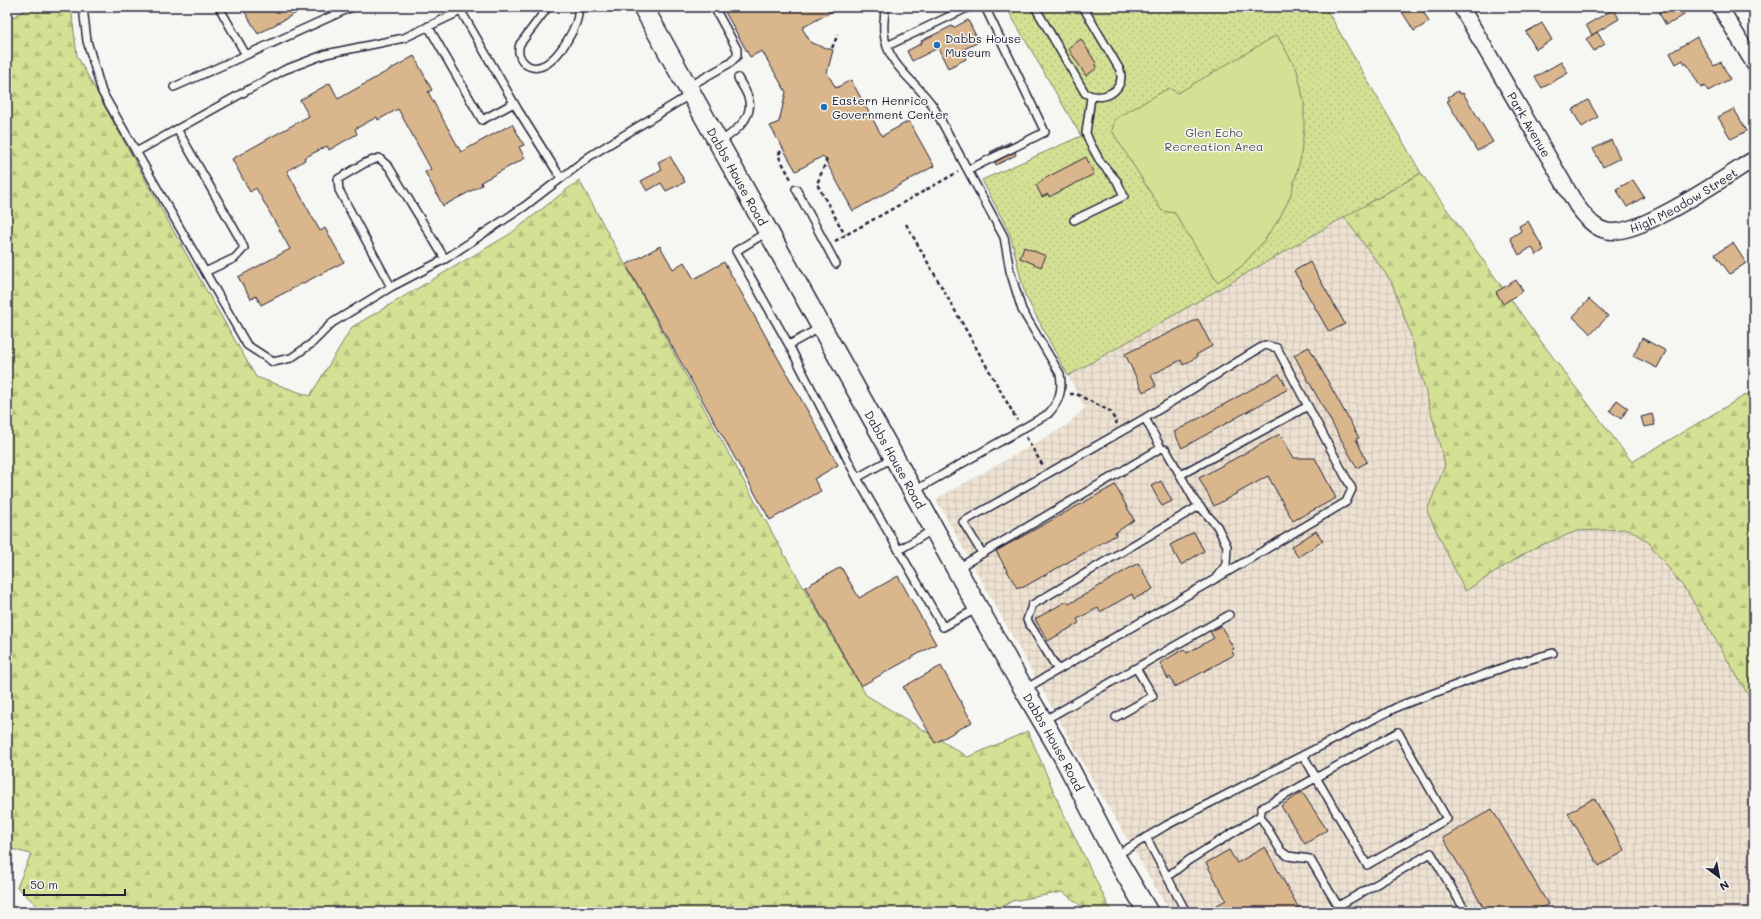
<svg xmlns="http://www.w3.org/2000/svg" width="1761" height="919" font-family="Mali,sans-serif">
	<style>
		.industrial { fill: url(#industrial-grid) }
		.forest { fill: url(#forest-firs); stroke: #7b8167 }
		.park { fill: url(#park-dots); stroke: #7b8167 }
		.pitch { fill: #d4e093; stroke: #7b8167 }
		.building { fill: #dab68c; stroke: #22223b }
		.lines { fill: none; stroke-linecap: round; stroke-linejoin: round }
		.service-casing { stroke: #22223b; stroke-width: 10 }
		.minor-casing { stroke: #22223b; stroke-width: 18 }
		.tertiary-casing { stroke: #22223b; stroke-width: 22 }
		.path { stroke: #22223b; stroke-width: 2.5; stroke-dasharray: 4 3; stroke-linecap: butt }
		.service { stroke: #f6f6f2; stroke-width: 7 }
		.minor { stroke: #f6f6f2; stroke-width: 15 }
		.tertiary { stroke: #f6f6f2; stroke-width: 19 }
		.poi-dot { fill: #1f6fb2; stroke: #f6f6f2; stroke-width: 1.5 }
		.labels { text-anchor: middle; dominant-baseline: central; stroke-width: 3; stroke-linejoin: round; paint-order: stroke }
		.poi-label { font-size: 12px; fill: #22223b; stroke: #f6f6f2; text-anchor: start }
		.street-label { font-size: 12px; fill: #22223b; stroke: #f6f6f2 }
		.park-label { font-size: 12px; fill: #4e5251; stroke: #f6f6f2 }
	</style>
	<defs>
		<pattern id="industrial-grid" width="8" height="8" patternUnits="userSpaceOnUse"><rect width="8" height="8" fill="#eee3d3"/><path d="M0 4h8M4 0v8" fill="none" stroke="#ccc2b6"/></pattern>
		<pattern id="forest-firs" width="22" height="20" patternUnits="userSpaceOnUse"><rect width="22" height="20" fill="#d4e093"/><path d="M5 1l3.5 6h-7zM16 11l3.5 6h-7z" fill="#b6c080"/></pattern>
		<pattern id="park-dots" width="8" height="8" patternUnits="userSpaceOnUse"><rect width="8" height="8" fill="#d4e093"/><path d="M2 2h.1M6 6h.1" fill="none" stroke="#b6c080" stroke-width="1.8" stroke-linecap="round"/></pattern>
	</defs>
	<rect width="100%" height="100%" fill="#f6f6f2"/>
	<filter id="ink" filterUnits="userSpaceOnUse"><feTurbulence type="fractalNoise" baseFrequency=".025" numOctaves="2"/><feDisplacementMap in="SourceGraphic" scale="8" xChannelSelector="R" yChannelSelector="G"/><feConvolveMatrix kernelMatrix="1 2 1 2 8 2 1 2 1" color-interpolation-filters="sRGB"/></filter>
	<g filter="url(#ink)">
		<path class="industrial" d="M1344,217L1391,281L1410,333L1445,465L1427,511L1465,591L1534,548L1577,531L1629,529L1649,543L1688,593L1754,705V912H1170L1093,781L936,499L1066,426L1085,408L1068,376Z"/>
		<path class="forest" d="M31,7H71L77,56L205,288L256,377L310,396L352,327L510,234L579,180L780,547L866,695L968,757L1028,731L1062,811L1111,911L1085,909L1063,892L1012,901L994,912H44L17,887L31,854L7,848V20Z
			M1421,173L1537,336L1632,462L1754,390V705L1688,593L1649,543L1629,529L1577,531L1534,548L1465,591L1427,511L1445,465L1410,333L1391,281L1344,217Z"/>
		<path class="park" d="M1006,7H1325L1421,173L1068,376L1025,295L1010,234L982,180L1081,136Z"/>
		<path class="pitch" d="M1277,35L1297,70L1304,102V129L1300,161L1290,197L1279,219L1263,242L1241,267L1217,282L1175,213L1162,211L1112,131L1115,119L1169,88L1178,93Z"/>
		<path class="building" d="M242,7H307L258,34Z
			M734,7H840L802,28L811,43L833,50L827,73L836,88L851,80L882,136L909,121L934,166L853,211L823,156L796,171L770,126L779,122L786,92L762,51L750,57L725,12Z
			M1399,7H1421L1429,22L1414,31Z
			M1668,7H1680L1684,15L1671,23L1670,22L1666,25L1659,13Z
			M1614,9L1619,19L1597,32L1605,44L1594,51L1586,39L1597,32L1592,35L1586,25Z
			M968,20L979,42L962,50L966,59L948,68L938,48L912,61L907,51L922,43L921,41L952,26L953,28Z
			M1542,23L1552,40L1536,49L1526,32Z
			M1697,37L1714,66L1721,62L1730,79L1708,91L1705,86L1701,88L1687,64H1685L1683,60L1676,64L1670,53Z
			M1081,39L1096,63L1095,64L1097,68L1086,76L1068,48Z
			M414,56L432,90L428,92L461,152L512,124L524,145L519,147L525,158L481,182L482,185L443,206L425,172L431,169L398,109L378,120L377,117L355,129L357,134L329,150L327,146L304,158L305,160L287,171L320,231L325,228L344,262L261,305L256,296L251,299L238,277L290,249L256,188L250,192L232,159L309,116L300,100L330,83L338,99Z
			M1561,62L1568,73L1542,88L1535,77Z
			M1458,91L1460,94L1463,93L1493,142L1477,151L1447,101L1450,100L1448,97Z
			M1588,100L1598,117L1582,127L1572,110Z
			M1734,109L1747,131L1731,139L1718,117Z
			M1611,140L1620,158L1603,167L1593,149Z
			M1010,142L1011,143L991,153L990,152Z
			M1015,152L1016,155L996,165L995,162Z
			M670,156L685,182L666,191L661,183L647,191L641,181L662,170L658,162Z
			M1086,157L1094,174L1049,197L1048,194L1042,197L1036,185L1042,181V180Z
			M1633,180L1644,197L1627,207L1616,189Z
			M1528,221L1544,250L1536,255L1532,247L1519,255L1510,238L1521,231L1519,226Z
			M1733,243L1746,263L1730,274L1715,254Z
			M660,246L673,269L684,262L694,279L724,262L838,465L814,479L821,491L770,520L626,265Z
			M1024,247L1046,256L1041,267L1020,258Z
			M1310,262L1345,324L1329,332L1294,271Z
			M1516,280L1523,291L1503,304L1496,292Z
			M1589,299L1608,316L1591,334L1573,317Z
			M1198,319L1212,346L1196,355L1197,357L1183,365L1181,360L1151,375L1156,386L1143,392L1125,354Z
			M1642,338L1666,351L1657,368L1633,356Z
			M1309,347L1359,438L1356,439L1367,462L1357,468L1294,355Z
			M1279,374L1288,389L1182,448L1174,432Z
			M1617,400L1628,408L1621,419L1610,411Z
			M1652,414L1655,425L1644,427L1641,417Z
			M1280,434L1294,458H1315L1336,498L1293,521L1268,476L1214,506L1199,478Z
			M1161,481L1172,501L1162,506L1151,486Z
			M1115,485L1134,520L1115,533L1116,535L1022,588L1021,586L1017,588L996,551Z
			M1316,531L1323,541L1298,557L1291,547Z
			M1194,532L1204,551L1181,565L1170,545Z
			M1138,563L1153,589L1134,599L1132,594L1100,612L1098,608L1077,619L1079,623L1048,641L1035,619L1067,601L1069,604Z
			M841,567L859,598L898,576L936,644L861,686L805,587Z
			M1221,626L1234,649L1231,650L1234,655L1175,687L1170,677L1168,679L1160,663L1184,649L1187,653L1214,638L1210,632Z
			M941,666L972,722L935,743L903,687Z
			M1302,792L1327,830L1305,844L1281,806Z
			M1594,798L1625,851L1599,866L1568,813Z
			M1492,809L1548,904L1535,912H1486L1443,838Z
			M1265,847L1301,912H1205L1226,900L1206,863L1229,850L1237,863Z"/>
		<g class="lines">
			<g class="service-casing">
				<path id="service" d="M83,7L87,41L102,92L247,345L273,362L291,358L311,344L332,323L391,287L445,259L525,206L590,156L691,94
					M219,7L246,55L352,7
					M548,7L520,44C515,57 527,72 542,66C558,60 581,24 578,7
					M885,7C885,15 883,24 884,32C886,65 916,81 933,106L1004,237L1010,271L1022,310L1060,374C1063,391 1059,402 1048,414L914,491
					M1035,7L1085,93C1102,103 1126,91 1120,70L1083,7
					M428,26L482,120L514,103
					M887,46L969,7
					M174,87L246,55
					M688,87L730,63L737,56V49L714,7
					M177,129L240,239L244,248L235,258L205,272
					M719,143C731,134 753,120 749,101C748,93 742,86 738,78
					M136,152L284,70L326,54L404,38L461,11L518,110L561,178
					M968,170L1045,132L985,7
					M796,189L836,264
					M1074,220L1124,196L1117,181L1101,163L1090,143L1086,133L1091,97
					M767,232L736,251L789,345L857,478L894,457
					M391,287L339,190L338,179L365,163L379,158L389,167L445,259
					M789,345L821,327
					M1145,418L1265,345L1277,348L1352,489L1346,502L1217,578
					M1180,475L1308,406
					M857,478L943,627L978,608
					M899,550L934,529
					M982,553L963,522L1145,418L1161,448
					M956,569L1161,448L1166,450L1195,501L1217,526L1227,546L1226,565L1215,579L1025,689
					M1058,670L1027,620L1032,605L1199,506
					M1116,717L1153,696L1136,668
					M1043,721L1229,615
					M1303,755L1367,865L1447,819L1398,732L1262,808L1260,816L1281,851L1288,856L1310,859L1338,906L1431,853L1466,912
					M1146,837L1186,912
					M1115,856L1167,825L1399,706L1510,665L1553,653
					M1167,877L1189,860L1260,816"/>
			</g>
			<g class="minor-casing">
				<g id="minor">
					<path id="s1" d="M1461,7L1577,206C1586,217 1593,228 1607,231C1638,238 1725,177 1754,159"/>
					<path d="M1720,7L1754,64"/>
				</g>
			</g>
			<g class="tertiary-casing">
				<g id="tertiary">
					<path id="s2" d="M643,7L1011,667L1063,756L1115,856L1148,912"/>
				</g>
			</g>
			<path class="path" d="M832,48L838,34
				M781,151L778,155L792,181
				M827,159L817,184L845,235
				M906,224L1017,420
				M835,241L958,172
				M1070,394H1076L1110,411L1117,424
				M1026,437L1043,466"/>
			<use href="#service" class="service"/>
			<use href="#minor" class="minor"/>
			<use href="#tertiary" class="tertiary"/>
		</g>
	</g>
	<g class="poi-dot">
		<circle cx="937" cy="45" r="4"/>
		<circle cx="824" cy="107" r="4"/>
	</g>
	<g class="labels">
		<g class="poi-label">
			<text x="945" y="38">Dabbs House<tspan x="945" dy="14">Museum</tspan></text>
			<text x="832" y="100">Eastern Henrico<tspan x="832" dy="14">Government Center</tspan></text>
		</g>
		<g class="street-label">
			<text stroke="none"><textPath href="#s1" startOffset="136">Park Avenue</textPath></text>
			<text stroke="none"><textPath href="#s2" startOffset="194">Dabbs House Road</textPath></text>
			<text stroke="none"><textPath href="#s1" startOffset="354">High Meadow Street</textPath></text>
			<text stroke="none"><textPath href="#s2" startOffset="518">Dabbs House Road</textPath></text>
			<text stroke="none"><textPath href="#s2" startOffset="842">Dabbs House Road</textPath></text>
		</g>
		<g class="park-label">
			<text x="1214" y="132">Glen Echo<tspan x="1214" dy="14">Recreation Area</tspan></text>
		</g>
	</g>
	<rect width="1761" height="919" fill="none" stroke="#f6f6f2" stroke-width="24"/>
	<rect x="12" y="12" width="1737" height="895" fill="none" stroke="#22223b" stroke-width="1.5" filter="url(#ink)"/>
	<g transform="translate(1719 877) rotate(148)" stroke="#f6f6f2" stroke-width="3" paint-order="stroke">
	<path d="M0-3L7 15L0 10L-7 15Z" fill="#22223b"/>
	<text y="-6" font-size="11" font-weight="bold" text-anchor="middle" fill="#22223b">N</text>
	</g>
	<path d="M24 889v6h101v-6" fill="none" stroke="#22223b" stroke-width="2"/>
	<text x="30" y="889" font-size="12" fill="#22223b" stroke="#f6f6f2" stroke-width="3" paint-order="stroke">50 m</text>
</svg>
